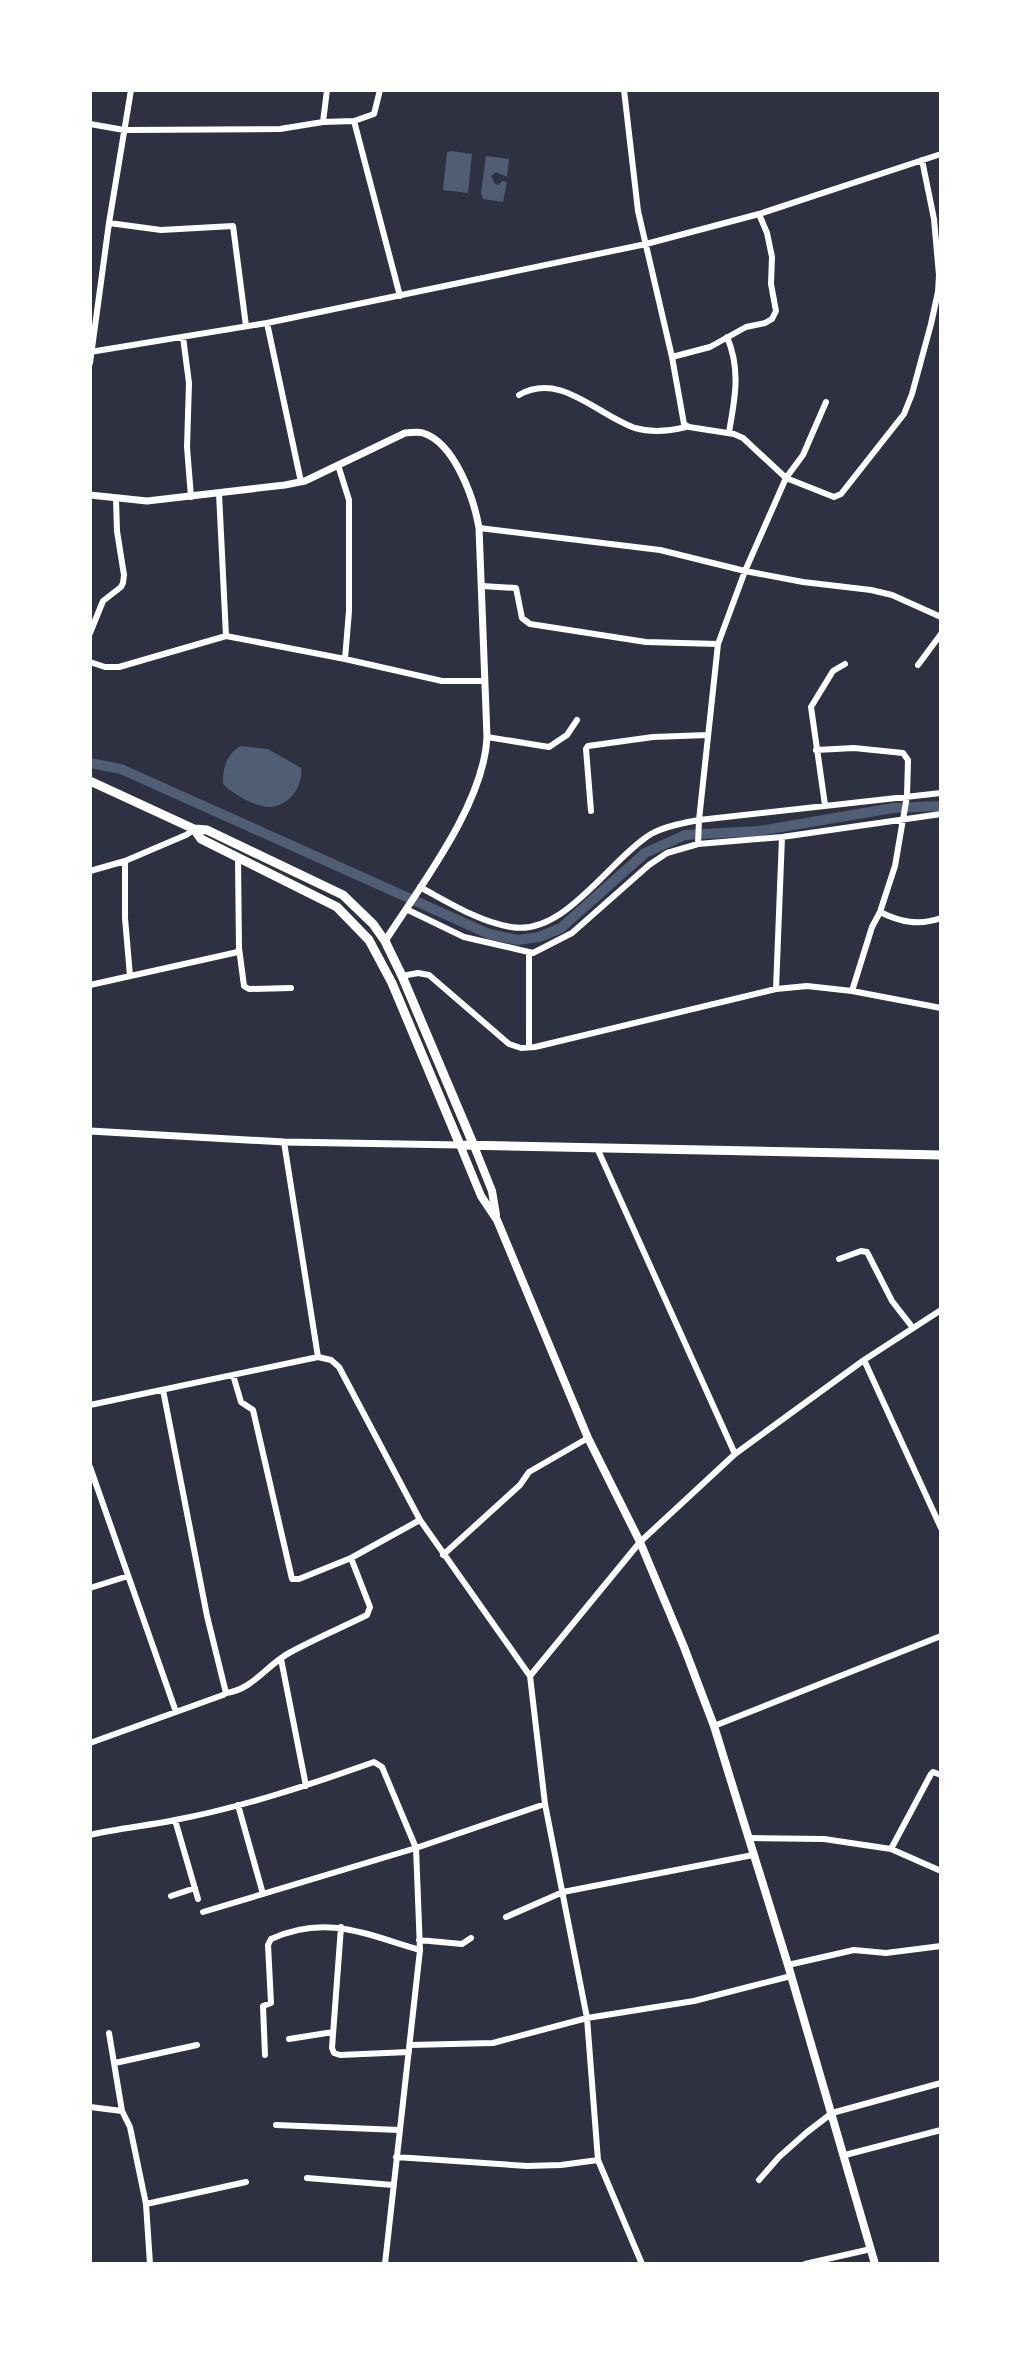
<svg xmlns="http://www.w3.org/2000/svg" width="1031" height="2354" font-family="'Nunito Sans',sans-serif">
	<style>
		.water { fill: #4f5d75 }
		.lines { fill: none; stroke-linecap: round; stroke-linejoin: round }
		.canal { stroke: #4f5d75; stroke-width: 10 }
		.minor { stroke: #fff; stroke-width: 6 }
		.tertiary { stroke: #fff; stroke-width: 7 }
		.secondary { stroke: #fff; stroke-width: 8 }
		.primary { stroke: #fff; stroke-width: 9 }
	</style>
	<rect width="100%" height="100%" fill="#2d3142"/>
	<path class="water" d="M452,151L472,154L468,193L443,190L447,152Z
		M486,156L509,159L507,177L496,172L491,176L495,184L499,185L502,181L507,182L503,202L483,199L481,193Z
		M241,746L268,749L301,768C304,788 285,812 262,806C249,803 232,793 223,784C222,770 227,753 241,746Z"/>
	<g class="lines">
		<path class="canal" d="M90,763L121,769L489,934L518,940L539,937L561,928L645,853L685,835L759,831L893,808L941,806"/>
		<path class="minor" d="M624,90L638,211L672,357L684,424L689,427L734,434L743,438L786,478L834,497L841,494L904,414L912,394L931,324L938,292L939,275L934,219L922,160
			M354,121L400,296
			M323,122L327,90
			M90,124L124,130L280,129L323,122L354,121L374,114L380,90
			M109,223L161,230L233,226L246,326
			M267,323L301,482
			M183,337L189,383L187,447L191,497
			M727,337C741,369 735,399 729,432
			M90,352L267,323L646,244L759,214L941,154
			M672,357L710,347L746,327L765,323L772,319L776,311L771,284L772,257L767,233L759,214
			M90,363L109,223L131,90
			M519,395C560,371 597,415 635,428C652,433 670,431 686,427
			M338,465L349,500V611L345,659
			M219,493L226,636
			M479,528L660,550L745,571L803,582L871,590L892,595L941,617
			M482,586L516,588L522,618L530,624L646,642L718,644
			M90,633L103,601L121,587L123,583L124,575L117,531L116,499
			M90,662L105,667H119L226,636L345,659L442,681H484
			M918,665L941,634
			M487,737L549,747L567,735L577,720
			M816,750L854,748L903,753L908,760L907,796L895,866L880,912L872,927L852,991
			M825,805L811,707L833,671L845,664
			M591,811L586,749L588,746L653,737L708,735
			M698,844L699,820L718,644L745,571L786,478L803,455L826,402
			M125,861V918L130,976
			M90,871L125,861L186,835L194,830
			M420,887C448,902 479,922 511,927C564,937 609,860 651,834C665,826 684,823 699,820L941,793
			M406,909L464,937L533,953L572,933L649,865L667,853L698,844L782,837L941,814
			M880,912C900,922 919,926 941,918
			M239,948L244,986L249,989L291,988
			M402,976L418,973L429,975L509,1044L521,1048L535,1047L776,989L807,986L852,991L941,1008
			M90,985L238,952L239,948L238,859
			M776,989L782,837
			M529,1047V954
			M284,1142L318,1357
			M597,1148L735,1454
			M839,1259L861,1251L867,1252L892,1301L913,1328
			M864,1360L941,1528
			M233,1375L241,1402L253,1410L292,1579H299L351,1558L420,1520
			M163,1390L207,1616L226,1693
			M90,1405L318,1357L331,1360L339,1367L420,1520L530,1676L545,1804L587,2018L598,2160L642,2264
			M90,1467L176,1712
			M443,1555L520,1485L529,1472L588,1438
			M90,1588L128,1576
			M281,1659L306,1786
			M530,1676L640,1542L735,1454L864,1360L941,1310
			M714,1726L941,1636
			M90,1743L223,1695L226,1693C252,1690 267,1665 289,1653C314,1639 341,1628 367,1615L370,1607L351,1558
			M238,1805L263,1894
			M175,1820L198,1899
			M90,1835C118,1828 147,1826 175,1820C243,1807 309,1785 374,1762L382,1767L416,1848L420,1950L385,2264
			M748,1838L824,1839L891,1849L941,1871
			M891,1849L931,1774L933,1772L941,1775
			M171,1896L195,1888
			M203,1912L416,1848L545,1804
			M506,1917L563,1892L753,1855
			M341,1927L332,2048L334,2053L340,2055L409,2052
			M419,1940L462,1944L471,1938
			M788,1965L854,1950L886,1953L941,1946
			M109,2033L122,2111L130,2127L146,2204L150,2264
			M289,2039L333,2032
			M410,2045L493,2043L587,2018L694,2001L791,1976
			M265,2055L263,2006L271,2003L268,1945L271,1939C326,1914 365,1934 420,1950
			M115,2063L197,2045
			M90,2107L122,2111
			M276,2125L399,2130
			M845,2155L941,2130
			M396,2157L527,2166L561,2165L598,2160
			M307,2178L393,2185
			M759,2180L779,2157L806,2133L832,2113L941,2083
			M146,2204L246,2182
			M805,2264L871,2249"/>
		<path class="tertiary" d="M90,495L147,501L285,485L305,481L405,433C411,433 417,431 423,433C455,443 474,499 479,528L487,737C484,804 421,885 385,941
			M90,1131L284,1142L460,1145"/>
		<path class="secondary" d="M460,1145L481,1196L497,1220L588,1438L640,1542L684,1647L714,1726L788,1965L875,2264
			M474,1146L492,1191L496,1215"/>
		<path class="primary" d="M90,781L194,829L207,830L343,895L373,924L385,941L402,976L474,1146
			M194,829L201,839L337,907L369,940L392,983L460,1145L941,1155"/>
	</g>
	<rect width="1031" height="2354" fill="none" stroke="#ffffff" stroke-width="184"/>
</svg>
